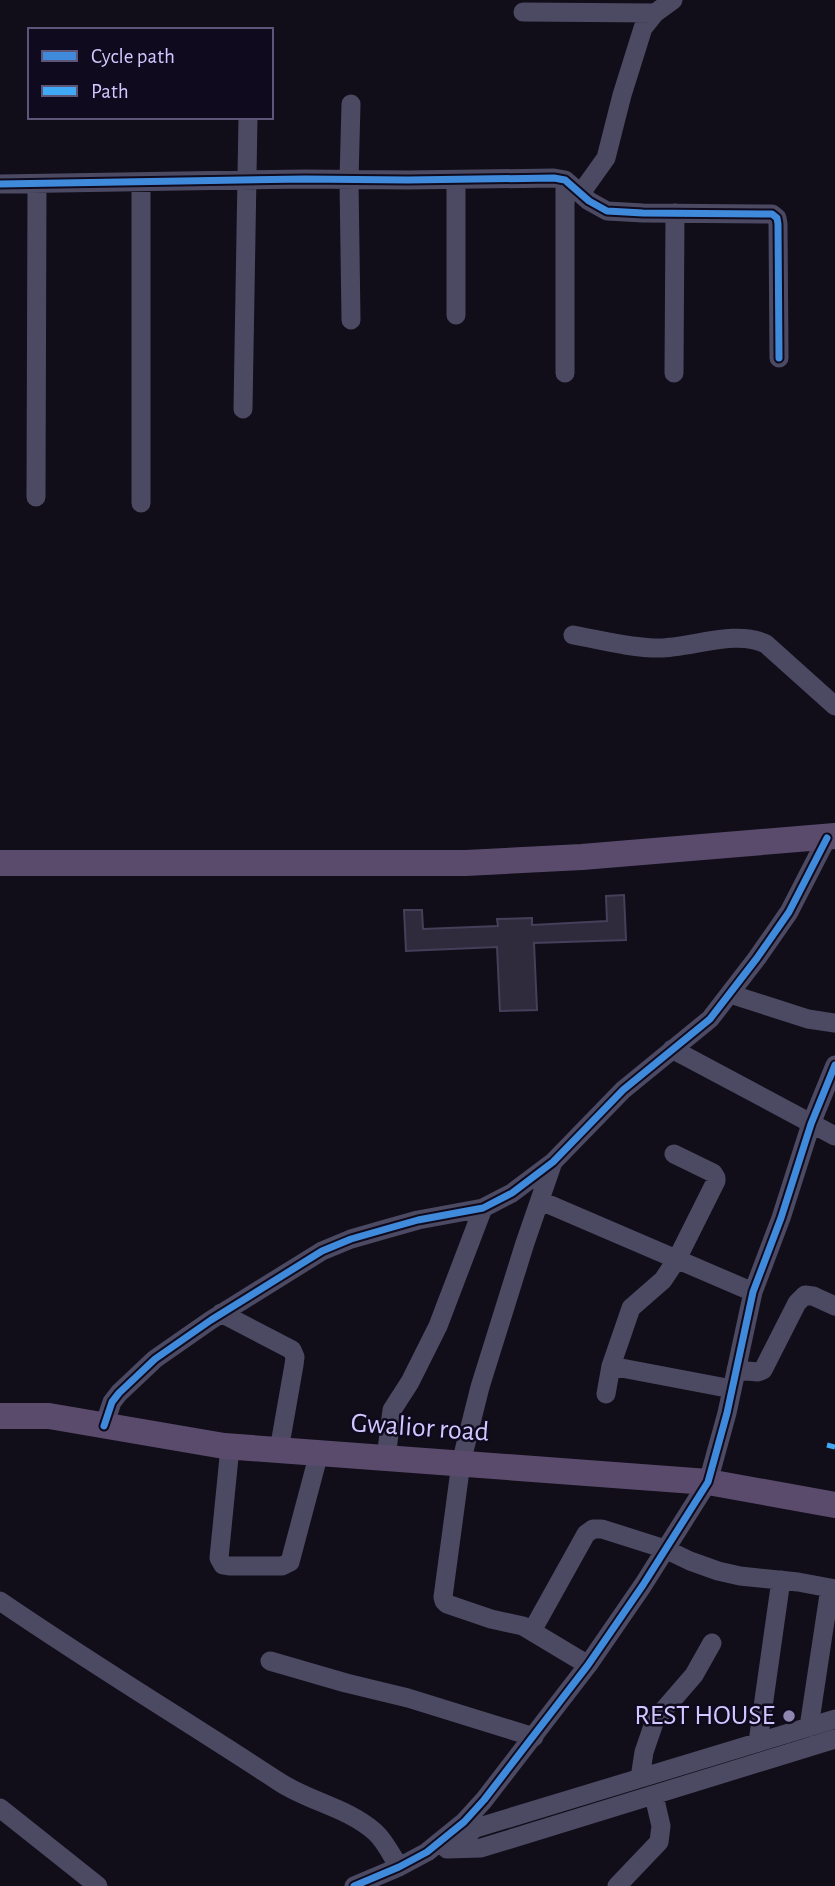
<svg xmlns="http://www.w3.org/2000/svg" width="835" height="1886" font-family="'Alegreya Sans',sans-serif">
	<style>
		.building { fill: #2f2b3d; stroke: #453f59; stroke-width: 2 }
		.lines { fill: none; stroke-linecap: round; stroke-linejoin: round }
		.minor { stroke: #4c4963; stroke-width: 19 }
		.major { stroke: #5a4b6d; stroke-width: 26 }
		.quiet { stroke: #3fa9f5; stroke-width: 5; stroke-dasharray: 10 5; stroke-linecap: butt }
		.cycleway-casing { stroke: #0f0a1e; stroke-width: 11 }
		.cycleway { stroke: #408adc; stroke-width: 7 }
		.poi-dot { fill: #8e86af; stroke: #0f0a1e; stroke-width: 2.5 }
		.labels { text-anchor: middle; dominant-baseline: central; stroke-width: 5; stroke-linejoin: round; paint-order: stroke }
		.street-label { font-size: 28px; fill: #d2c7ff; stroke: #0f0a1e }
		.poi-label { font-size: 28px; fill: #d2c7ff; stroke: #0f0a1e; text-anchor: end }
	</style>
	<rect width="100%" height="100%" fill="#110e1a"/>
	<path class="building" d="M624,895L626,940L534,943L537,1010L500,1011L497,947L406,951L404,910H422L423,929L498,926L497,919L532,918V925L607,921L606,896Z"/>
	<g class="lines">
		<path class="minor" d="M523,12L655,13
			M351,104L349,180L351,320
			M456,180V315
			M565,180V373
			M141,182V503
			M0,184L305,179L408,180L554,178L565,180L589,201L607,211L643,213L772,214L777,218L778,224L779,358
			M581,193L606,158L622,95L643,28L655,13L673,0
			M674,373L675,213
			M243,409L248,117
			M36,497L37,184
			M573,635C601,640 630,648 659,648C691,648 736,629 766,644L835,706
			M730,994L808,1019L835,1023
			M672,1049L835,1136
			M553,1162L525,1243L480,1387L461,1463L443,1597L444,1601L447,1604L491,1619L523,1626L588,1665
			M541,1201L753,1292
			M221,1313L292,1350L295,1357L294,1365L279,1450
			M611,1366L732,1389
			M736,1370L758,1372L763,1370L797,1303L805,1295L813,1296L835,1306
			M606,1394L611,1366L631,1308L663,1280L677,1259L716,1181V1178L713,1173L674,1154
			M104,1426L112,1402L119,1393L155,1359L211,1320L322,1251L351,1239L386,1229L418,1220L483,1208L512,1193L553,1162L623,1090L710,1019L757,958L789,912L827,838
			M230,1447L219,1558L223,1565L229,1566H282L290,1562L319,1453
			M386,1458L392,1410L410,1382L438,1326L483,1208
			M0,1601C92,1664 188,1722 281,1783C311,1802 348,1808 375,1832C385,1841 392,1856 399,1867
			M532,1631L586,1534L593,1529H602L665,1549L690,1561L718,1571L740,1576L798,1582L835,1589
			M270,1661L346,1683L408,1698L534,1737
			M809,1727L830,1588
			M758,1742L781,1580
			M640,1778L644,1752L655,1720L694,1675L712,1643
			M0,1808L98,1886
			M457,1841L476,1828L835,1719
			M447,1849L481,1848L835,1739
			M354,1886L399,1867L427,1852L464,1822L484,1800L588,1665L643,1585L708,1482L727,1413L753,1292L781,1218L811,1124L835,1065
			M617,1886L659,1842L661,1826L654,1796"/>
		<path class="major" d="M0,863H466L582,857L835,836
			M0,1416H49L224,1446L708,1482L835,1505"/>
		<path class="quiet" d="M827,1445L835,1447"/>
		<g class="cycleway-casing">
			<path id="cycleway" d="M0,184L305,179L408,180L554,178L565,180L589,201L607,211L643,213L772,214L777,218L778,224L779,358
				M104,1426L112,1402L119,1393L155,1359L211,1320L322,1251L351,1239L386,1229L418,1220L483,1208L512,1193L553,1162L623,1090L710,1019L757,958L789,912L827,838
				M354,1886L399,1867L427,1852L464,1822L484,1800L588,1665L643,1585L708,1482L727,1413L753,1292L781,1218L811,1124L835,1065"/>
		</g>
		<use href="#cycleway" class="cycleway"/>
	</g>
	<circle class="poi-dot" cx="789" cy="1716" r="7"/>
	<g class="labels">
		<g class="street-label">
			<text transform="translate(420 1428) rotate(4)">Gwalior road</text>
		</g>
		<g class="poi-label">
			<text x="775" y="1716">REST HOUSE</text>
		</g>
	</g>
	<rect x="28" y="28" width="245" height="91" fill="#0f0a1e" stroke="#5d5678" stroke-width="2"/>
	<rect x="42" y="51" width="35" height="10" fill="#408adc" stroke="#5d5678" stroke-width="2"/>
	<text x="91" y="63" font-size="21" fill="#d2c7ff">Cycle path</text>
	<rect x="42" y="86" width="35" height="10" fill="#3fa9f5" stroke="#5d5678" stroke-width="2"/>
	<text x="91" y="98" font-size="21" fill="#d2c7ff">Path</text>
</svg>
